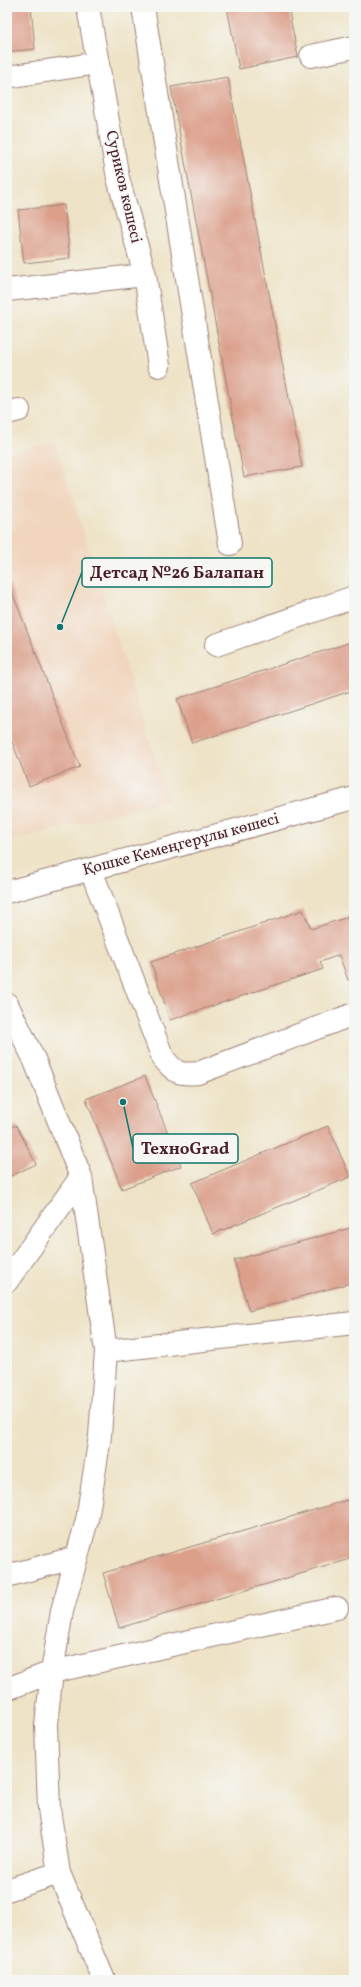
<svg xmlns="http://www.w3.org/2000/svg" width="361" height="1987" font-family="Vollkorn,serif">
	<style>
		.built { fill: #f1d5bd }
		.building { fill: #db9f8a }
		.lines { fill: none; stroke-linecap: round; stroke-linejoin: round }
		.minor-casing { stroke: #9c8178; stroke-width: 24 }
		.minor { stroke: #fff; stroke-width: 22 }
		.labels { text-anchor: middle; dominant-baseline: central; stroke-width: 3.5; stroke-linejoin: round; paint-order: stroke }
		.street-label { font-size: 16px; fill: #4a1f2b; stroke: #f6f6f2 }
		.leader { fill: none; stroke: #0f766e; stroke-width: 1.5 }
		.callout-dot { fill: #0f766e; stroke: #f6f6f2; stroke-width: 1.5 }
		.callout { fill: #f6f6f2; stroke: #0f766e; stroke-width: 1.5 }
		.callout-label { font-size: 17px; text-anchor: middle; font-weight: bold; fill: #4a1f2b }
	</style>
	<rect width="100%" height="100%" fill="#f6f6f2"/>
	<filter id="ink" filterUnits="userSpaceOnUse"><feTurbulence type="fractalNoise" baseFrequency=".025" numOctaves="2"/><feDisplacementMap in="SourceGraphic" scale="8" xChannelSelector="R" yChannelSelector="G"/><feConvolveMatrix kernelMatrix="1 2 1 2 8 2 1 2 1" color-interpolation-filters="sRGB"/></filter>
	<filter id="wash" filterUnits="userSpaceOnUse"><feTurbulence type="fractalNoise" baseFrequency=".012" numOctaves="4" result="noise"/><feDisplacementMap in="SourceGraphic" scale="16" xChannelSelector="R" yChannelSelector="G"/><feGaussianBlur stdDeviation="0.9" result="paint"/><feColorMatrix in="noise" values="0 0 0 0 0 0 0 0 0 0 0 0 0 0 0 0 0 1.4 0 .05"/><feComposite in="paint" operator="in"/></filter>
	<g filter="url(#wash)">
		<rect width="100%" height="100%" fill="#eee3c6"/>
		<path class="built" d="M55,442L168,800L7,842V453Z"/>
		<g id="blocks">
			<path class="building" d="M7,7H31L35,49L7,52Z
				M227,7H288L298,57L239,69Z
				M228,77L302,467L244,477L171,87Z
				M64,205L70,258L24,263L18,210Z
				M7,579L80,767L29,786L7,728Z
				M354,641V690L192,743L177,699Z
				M303,910L311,929L354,915V978L348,980L339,955L320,962L323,969L170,1020L151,962Z
				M145,1076L181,1166L122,1189L86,1099Z
				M16,1125L36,1164L7,1178V1130Z
				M328,1126L350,1177L213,1234L192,1183Z
				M354,1227V1282L249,1311L234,1260Z
				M354,1498V1558L119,1628L103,1573Z"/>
		</g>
	</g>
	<g filter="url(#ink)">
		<use href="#blocks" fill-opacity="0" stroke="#9c8178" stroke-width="1"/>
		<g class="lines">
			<g class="minor-casing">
				<path id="minor" d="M88,7L118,178L145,275L159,366
					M143,7L230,544
					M311,56L354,47
					M7,77L98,63
					M7,290L145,275
					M7,413L19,410
					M216,645L354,597
					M91,870L163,1058C176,1073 178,1075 198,1073L354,1014
					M7,892L354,798
					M7,1004L34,1059L81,1177L106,1351L100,1436L87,1520L62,1611L52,1672L46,1724L49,1809L59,1873L104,1980
					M7,1281L81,1177
					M106,1351L354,1323
					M7,1576L77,1557
					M7,1689L52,1672L337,1608
					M7,1890L59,1873"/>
			</g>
			<use href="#minor" class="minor"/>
		</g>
	</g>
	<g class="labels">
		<g class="street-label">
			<text transform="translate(123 187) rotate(77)">Суриков көшесі</text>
			<text transform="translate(181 845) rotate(-15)">Қошке Кемеңгерұлы көшесі</text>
		</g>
	</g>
	<path class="leader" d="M60 627L82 572M123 1102L133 1148"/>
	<g class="callout-dot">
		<circle cx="60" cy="627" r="4"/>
		<circle cx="123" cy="1102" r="4"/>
	</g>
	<g class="callout">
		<rect x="82" y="558" width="190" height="29" rx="4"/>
		<rect x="133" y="1134" width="105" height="29" rx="4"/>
	</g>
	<g class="callout-label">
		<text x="177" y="578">Детсад №26 Балапан</text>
		<text x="185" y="1154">ТехноGrad</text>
	</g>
	<rect width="361" height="1987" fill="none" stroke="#f6f6f2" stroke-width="24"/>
</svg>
